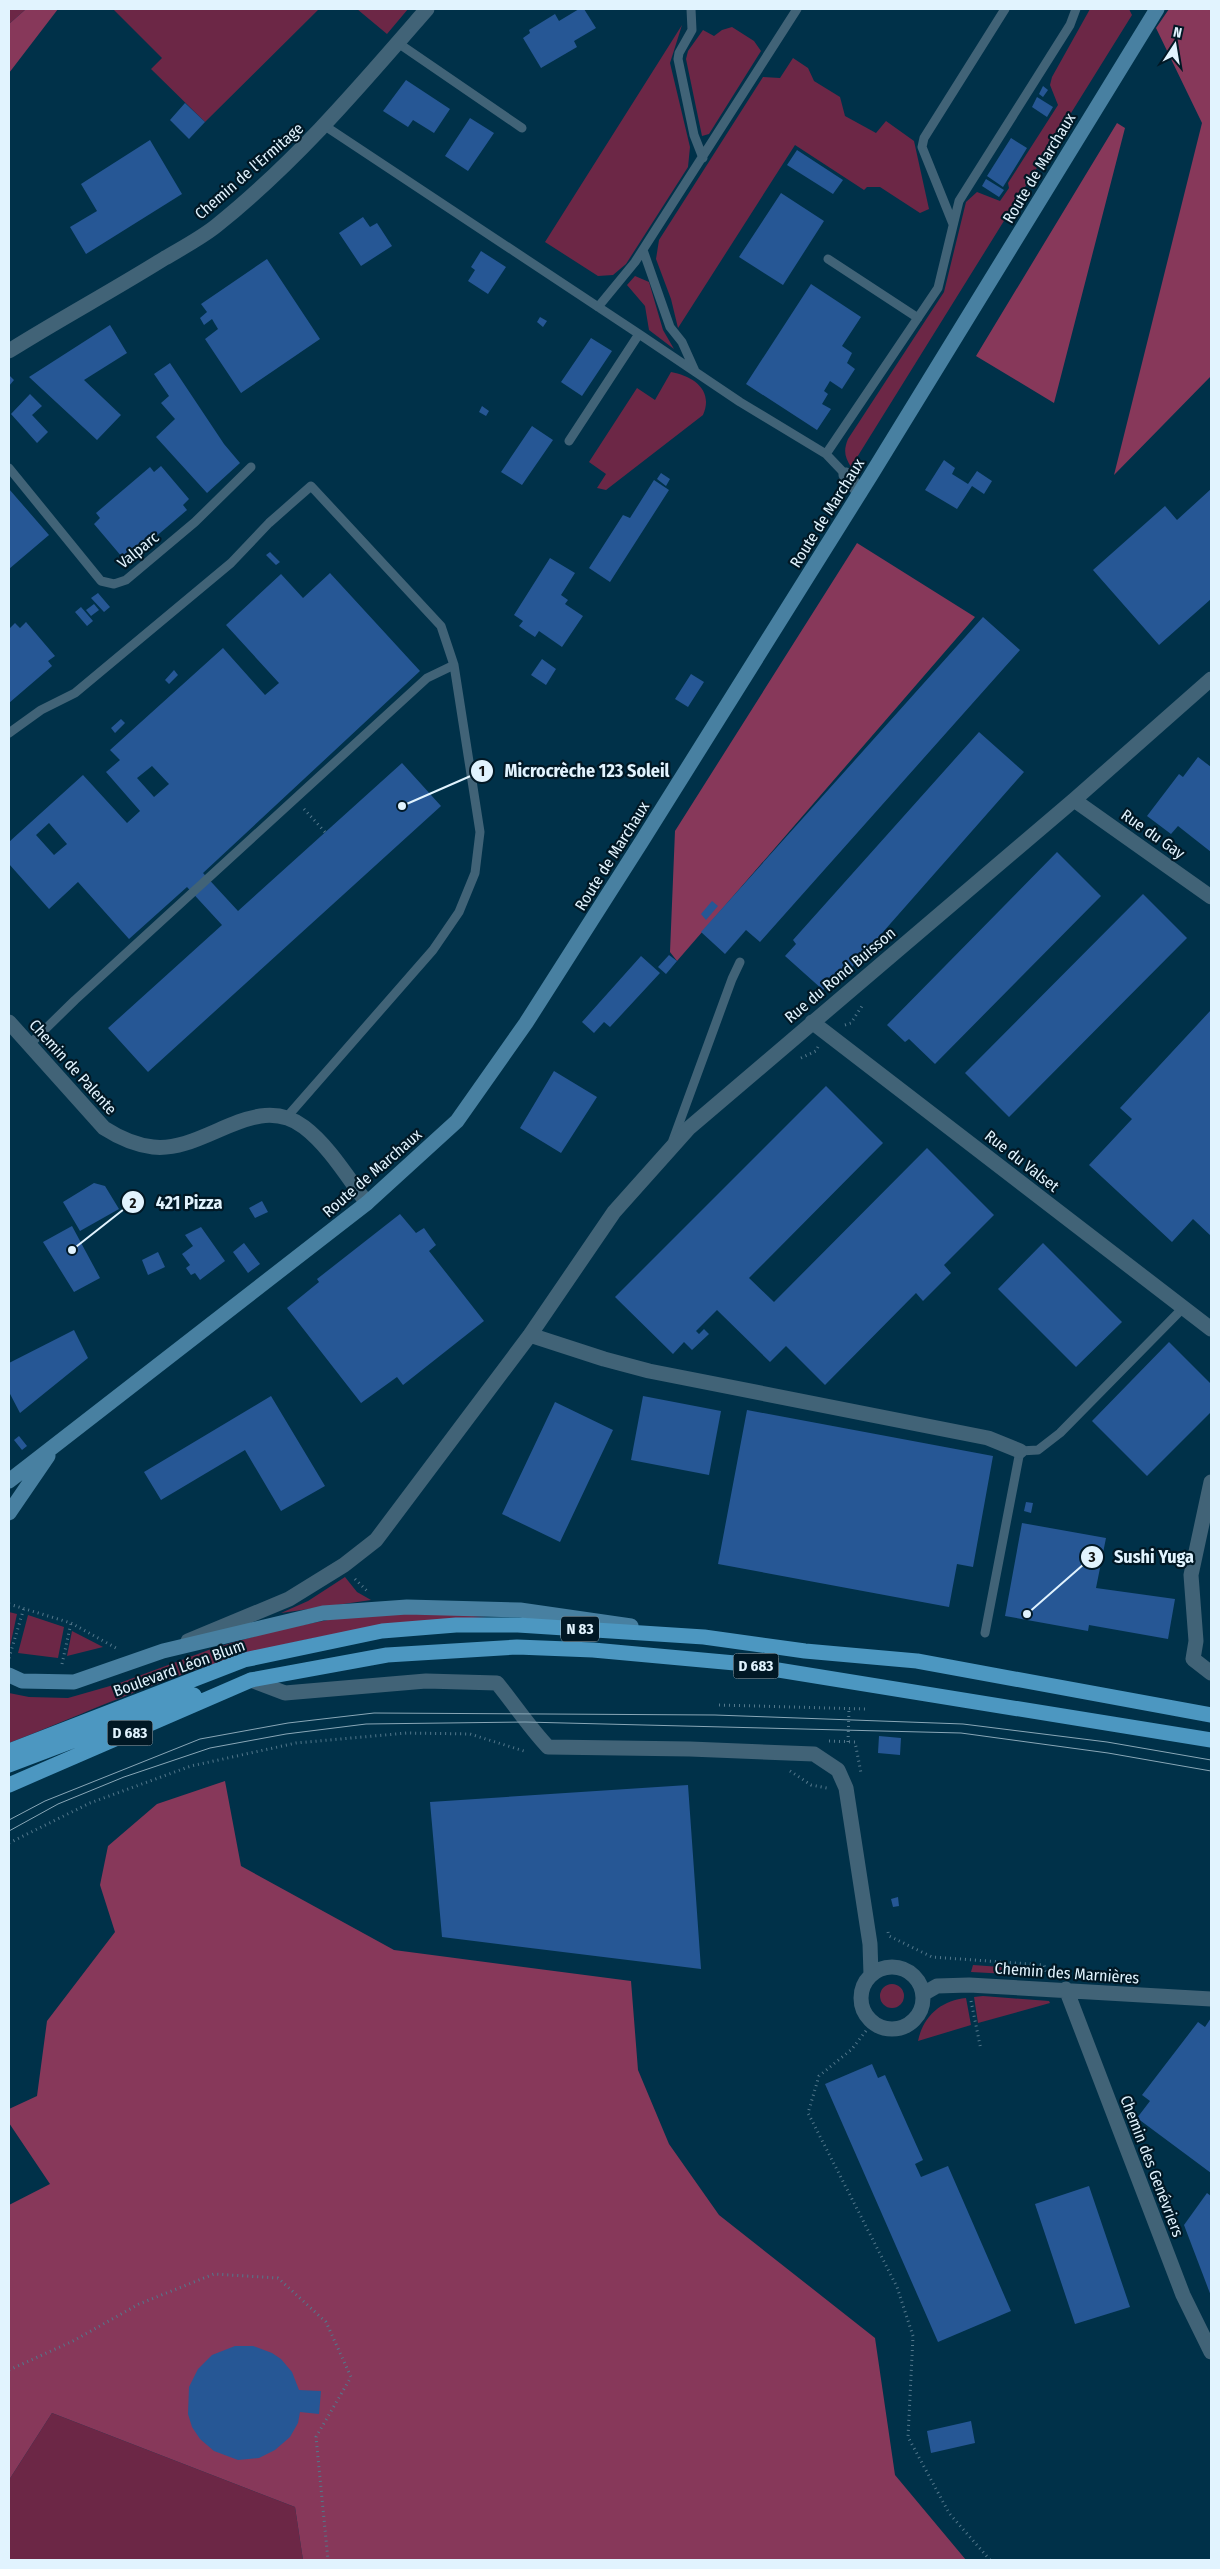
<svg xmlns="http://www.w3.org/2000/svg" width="1220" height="2569" font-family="'Fira Sans Condensed',sans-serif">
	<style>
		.green { fill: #6c2746 }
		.forest { fill: #87385a }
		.building { fill: #265795; fill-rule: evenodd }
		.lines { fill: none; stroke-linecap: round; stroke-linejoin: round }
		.path { stroke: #53788c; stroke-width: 3; stroke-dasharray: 1 4; stroke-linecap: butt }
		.lane { stroke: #416377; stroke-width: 9 }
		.street { stroke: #416377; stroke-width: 15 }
		.secondary { stroke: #4880a1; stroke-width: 15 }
		.primary { stroke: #4c97c1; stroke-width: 15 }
		.tram { stroke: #89a7b7; stroke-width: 1 }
		.labels { text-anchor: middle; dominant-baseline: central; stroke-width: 4.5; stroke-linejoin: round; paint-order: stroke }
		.shield { fill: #011825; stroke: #9eb1bd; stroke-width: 1 }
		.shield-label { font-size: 15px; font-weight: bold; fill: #e1f3fe }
		.street-label { font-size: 16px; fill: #e1f3fe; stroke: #011825 }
		.leader { fill: none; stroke: #e1f3fe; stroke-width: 2 }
		.callout-dot { fill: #e1f3fe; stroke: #011825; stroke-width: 2 }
		.mark-label { font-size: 15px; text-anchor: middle; font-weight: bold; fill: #111 }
		.callout-label { font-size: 18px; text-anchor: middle; font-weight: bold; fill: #e1f3fe; stroke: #011825; stroke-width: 4.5; stroke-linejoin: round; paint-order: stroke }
	</style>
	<rect width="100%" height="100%" fill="#003149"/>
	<path class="green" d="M9,9H26L9,24Z
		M113,9H319L205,122L151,69L162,58Z
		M357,9H408L387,34Z
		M1090,9H1129L1132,15L851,467C845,457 843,451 848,439L944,292L966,202L977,192L1000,201L1009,188L1008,183L1058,105L1050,85L1052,77Z
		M682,25L670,63L690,147L688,167L626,264L613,275L598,276L545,242Z
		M732,27L754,41L761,51L709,134L702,136L686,59L688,51L703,30L714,36L722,30Z
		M793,58L808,68L814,81L840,97L845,116L876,133L886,121L914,141L929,209L920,213L880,187H867L864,190L795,145L678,328L671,299L656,259L659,240L763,77L780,78Z
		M635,276L649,282L663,330L674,349L649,330L645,306L627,285Z
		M671,372C693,376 714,390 703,415L606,490L597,488L606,474L589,462L637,388L655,400Z
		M345,1577L357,1592L371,1600L281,1613L308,1601Z
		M9,1612L17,1614L9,1651Z
		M412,1612L487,1617C402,1622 319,1633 236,1657C160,1679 83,1714 9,1743V1693L29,1697L68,1698L117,1684L214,1648L277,1630L333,1619Z
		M28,1615L64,1627L58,1658L18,1653Z
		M72,1631L103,1647L67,1656Z
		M973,1965L1028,1969L1030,1973L1027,1975L971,1972Z
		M880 1996a12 12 0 1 1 24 0a12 12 0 1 1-24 0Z
		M983,1996L1049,2001L1050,2003L978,2023L974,1997Z
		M966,1998L971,2025L918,2041C923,2016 942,2000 966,1998Z
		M52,2413L295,2507L303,2560H9V2480Z"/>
	<path class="forest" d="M26,9H58L9,73V24Z
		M1169,9H1211V376L1114,475L1202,123L1156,28Z
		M1117,123L1125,128L1054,403L976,356Z
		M857,543L975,617L677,961L670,952L675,831Z
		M225,1781L241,1866L394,1950L631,1981L638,2070L669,2144L719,2215L875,2338L895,2475L966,2560H303L295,2507L52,2413L9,2480V2205L50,2184L9,2123V2109L37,2096L47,2021L115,1932L100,1885L108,1846L157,1804Z"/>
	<path class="building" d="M579,9H584L596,28L574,41L577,47L541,68L523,38L530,33L529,30L555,14L559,21Z
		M406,80L450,109L434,133L413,120L408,127L383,111Z
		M1043,86L1048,90L1043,97L1039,94Z
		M1037,97L1053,107L1047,117L1032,107Z
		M185,103L205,122L189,139L170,120Z
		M470,118L494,133L468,171L445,156Z
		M1011,138L1027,148L1003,187L987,176Z
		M150,140L182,194L86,254L70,227L97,211L81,184Z
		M797,150L843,180L833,194L787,165Z
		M986,179L1004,190L999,197L982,186Z
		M781,193L824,221L783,285L739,257Z
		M363,217L370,227L377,223L392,246L361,266L339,233Z
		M481,251L506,267L488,294L468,281L475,270L471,267Z
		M267,259L320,339L241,393L205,339L218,329L212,319L204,325L200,318L207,312L201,304Z
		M811,284L861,317L842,346L852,353L847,363L855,369L842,389L830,381L824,391L828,394L822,404L831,409L817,430L746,384Z
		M540,317L547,321L543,327L537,322Z
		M110,325L127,353L84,380L121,415L97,440L29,377Z
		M591,338L612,351L582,396L561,382Z
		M170,363L224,444L240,463L207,493L156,437L175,419L161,403L169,396L154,374Z
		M9,375L14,380L9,386Z
		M30,394L42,406L32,415L48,432L37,443L11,414Z
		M482,406L489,411L486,416L479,412Z
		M532,426L553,440L522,485L501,472Z
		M944,460L955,468L952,474L968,484L977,471L992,481L984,494L972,486L957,509L925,490Z
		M161,466L189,499L183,505L187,510L133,556L129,551L122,557L94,524L100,518L96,513L150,467L154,472Z
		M661,473L670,479L666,486L657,479Z
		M654,480L669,490L610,582L589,568L623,515L630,518Z
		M9,489L49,535L9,569Z
		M1211,489V599L1159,645L1093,570L1165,506L1177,520Z
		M270,552L280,562L276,565L266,555Z
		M550,558L575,573L561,595L568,600L565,604L583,616L562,647L539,631L535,637L526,631L519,626L523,621L514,615Z
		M330,573L420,671L203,873L238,911L402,763L441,806L148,1072L108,1028L222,925L187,887L129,939L78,882L49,909L9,864V842L83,775L127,823L140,811L106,772L120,760L110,750L223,648L265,695L279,683L226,625L281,574L303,598ZM152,766L169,784L154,797L137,778ZM49,823L67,844L54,855L36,835Z
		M98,593L110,607L104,612L91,598Z
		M94,604L99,610L91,616L86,610Z
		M81,607L93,621L87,626L75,612Z
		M983,617L1020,650L760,942L746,930L725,954L701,932Z
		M26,622L55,656L48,661L52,666L9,703V629L15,623L20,628Z
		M542,659L556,669L546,685L531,675Z
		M174,670L178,675L169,684L165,680Z
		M691,674L704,682L688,707L675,699Z
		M121,719L125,723L115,733L111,728Z
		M979,732L1024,772L839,982L835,978L823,990L785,956L796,944L793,940Z
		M1198,757L1211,767V852L1178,826L1171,834L1147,816L1179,774L1183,777Z
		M1057,852L1101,896L935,1064L909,1039L905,1042L887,1025Z
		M1143,894L1187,938L1009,1117L965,1073Z
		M712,901L718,906L706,920L701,914Z
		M669,955L677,961L666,974L658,967Z
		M641,956L660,973L610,1027L604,1022L594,1033L582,1022Z
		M1211,1010V1236L1193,1219L1172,1242L1089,1165L1132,1119L1120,1108Z
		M554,1071L597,1097L561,1153L520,1128Z
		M826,1086L883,1143L749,1278L774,1302L927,1148L994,1215L944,1265L951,1273L923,1301L916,1293L825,1385L786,1346L770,1362L717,1310L696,1331L699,1334L704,1329L709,1334L692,1350L684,1342L673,1354L615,1297Z
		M94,1183L105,1186L119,1209L80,1231L63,1202Z
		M262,1201L268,1212L255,1218L249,1208Z
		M400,1214L416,1233L424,1228L436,1245L429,1251L484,1321L403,1385L397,1377L361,1403L287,1308L319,1282L317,1279Z
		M72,1226L100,1278L74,1292L43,1242Z
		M201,1227L225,1261L200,1280L195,1273L191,1275L186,1268L190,1265L182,1254L193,1246L185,1235Z
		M244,1243L260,1264L248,1273L233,1252Z
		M1043,1243L1122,1322L1076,1367L998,1289Z
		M158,1252L165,1267L148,1275L142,1260Z
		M74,1330L88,1358L20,1413L9,1392V1363Z
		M1169,1342L1211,1384V1412L1147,1476L1092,1421Z
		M271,1396L325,1486L281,1511L245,1450L161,1500L144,1472Z
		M643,1396L721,1411L709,1475L631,1460Z
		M555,1402L613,1430L560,1542L502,1514Z
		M747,1410L993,1456L973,1567L957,1564L949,1607L718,1564Z
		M19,1436L27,1446L22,1450L14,1440Z
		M1026,1502L1033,1503L1031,1513L1024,1511Z
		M1022,1523L1106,1538L1096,1588L1175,1599L1168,1639L1089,1625L1088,1631L1005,1616Z
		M879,1736L901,1738L900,1755L878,1753Z
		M688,1785L701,1969L442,1937L430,1802Z
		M898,1897L899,1906L893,1907L891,1899Z
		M1211,2018V2173L1137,2118L1150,2101L1142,2095L1198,2022L1205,2027Z
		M872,2064L878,2078L885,2075L923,2160L915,2164L921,2177L948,2166L1011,2311L938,2342L825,2084Z
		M1089,2186L1130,2307L1075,2324L1035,2204Z
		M1207,2193L1211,2196V2296L1184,2225Z
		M235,2346H253L272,2353L281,2359L292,2372L299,2390L321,2391L319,2414L300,2412L298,2423L290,2437L275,2450L259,2458L238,2460L214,2451L200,2439L192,2427L188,2414L189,2387L198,2369L212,2355Z
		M971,2421L975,2443L931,2453L927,2431Z"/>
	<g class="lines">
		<path class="path" d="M304,809L325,832
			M845,1025L851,1023L862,1006
			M801,1058L816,1051L818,1047
			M355,1579L368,1592
			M9,1604L71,1623L116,1648
			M9,1658L24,1608
			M62,1664L71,1623
			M719,1705L865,1709
			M829,1741L855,1742L861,1773
			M848,1742L849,1709
			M790,1771L811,1785L827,1788
			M9,1843L90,1803L191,1766L296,1743L407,1733L470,1734L527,1752
			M888,1932L889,1936L932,1957L1044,1965L1046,1972
			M971,2001L981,2050
			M872,2023L852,2049L819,2076L808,2113L897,2287L913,2336L908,2437L949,2513L990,2560
			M9,2370L73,2341L139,2304L214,2274L278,2278L326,2322L351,2377L316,2437L328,2560"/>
		<path class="lane" d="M691,9L692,30L679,53L678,59L694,135L703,158
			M398,43L522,128
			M325,126L639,334L569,441
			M953,224L922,147L924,138L1005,9
			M643,250L670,327L682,342L695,371
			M828,259L918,318
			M598,307L635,262L797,9
			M639,334L740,402L826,454L846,475
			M826,454L938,288L959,201L1070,25L1076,9
			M9,468L101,581L114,584L126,580L195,522L251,467
			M9,733L41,710L75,693L231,563L269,523L311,486L441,626L454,665L480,832L475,873L459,912L433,950L286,1118
			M29,1045L75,1000L427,678L454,665
			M673,1140L732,979L740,962
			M985,1633L1020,1451L1038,1450L1060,1433L1183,1308"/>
		<path class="street" d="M9,351C60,319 114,290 165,258C182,248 201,238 216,226C296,162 361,85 427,9
			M846,475L860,492
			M1074,800L1211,897
			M9,1022L104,1128C118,1137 136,1145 153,1147C205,1153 255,1090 304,1127C329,1146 348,1178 367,1203
			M812,1022L1211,1329
			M530,1335L604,1359L649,1371L988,1438L1020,1451
			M1211,1482L1191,1575L1196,1641L1193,1659L1211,1673
			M188,1641L289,1599L344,1565L376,1540L530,1335L614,1212L689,1128L1074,800L1211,679
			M251,1680L285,1693L426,1681L497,1683C515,1705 529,1727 548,1747L690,1749L814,1754L838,1770L846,1788L870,1944L871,1975
			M861 1998a31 31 0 1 1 62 0a31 31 0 1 1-62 0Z
			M1066,1989L1183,2295L1211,2352
			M923,1994L937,1986L969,1985L1211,1999"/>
		<path class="secondary" d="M9,1481L367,1203L457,1121L526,1023L642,841L871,475L1157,9
			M9,1513L48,1456
			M9,1675L22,1681L74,1682L163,1651L323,1613L407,1607L520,1610L631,1626"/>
		<path class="primary" d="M9,1751L244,1660L382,1631L456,1625H518L704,1637L805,1651L917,1661L1211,1715
			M9,1765L194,1695
			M9,1785L251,1680L387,1655L517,1647L593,1650L735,1663L1211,1740"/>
		<path class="tram" d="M9,1820L45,1801L200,1739L288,1723L374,1713L715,1715L963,1724L1107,1742L1211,1760
			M9,1831L58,1804L124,1777L210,1748L286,1734L366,1724L525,1722L961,1733L1108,1753L1211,1771"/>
	</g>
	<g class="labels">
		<g class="shield">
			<rect x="561" y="1616.5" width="38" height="25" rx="4"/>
			<rect x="733.5" y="1653.5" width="45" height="25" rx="4"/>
			<rect x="107.5" y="1720.5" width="45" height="25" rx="4"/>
		</g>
		<g class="shield-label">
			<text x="580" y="1629">N 83</text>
			<text x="756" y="1666">D 683</text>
			<text x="130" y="1733">D 683</text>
		</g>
		<g class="street-label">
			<text transform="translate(1039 168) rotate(-59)">Route de Marchaux</text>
			<text transform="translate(249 171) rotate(-41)">Chemin de l'Ermitage</text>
			<text transform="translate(827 513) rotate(-58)">Route de Marchaux</text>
			<text transform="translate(138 550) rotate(-39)">Valparc</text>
			<text transform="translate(1153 834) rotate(35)">Rue du Gay</text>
			<text transform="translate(612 856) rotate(-58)">Route de Marchaux</text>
			<text transform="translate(840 975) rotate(-40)">Rue du Rond Buisson</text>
			<text transform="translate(73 1067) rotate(48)">Chemin de Palente</text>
			<text transform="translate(1022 1161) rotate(38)">Rue du Valset</text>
			<text transform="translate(372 1173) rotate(-41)">Route de Marchaux</text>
			<text transform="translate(179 1668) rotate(-20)">Boulevard Léon Blum</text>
			<text transform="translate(1067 1973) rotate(4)">Chemin des Marnières</text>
			<text transform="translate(1152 2166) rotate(69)">Chemin des Genévriers</text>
		</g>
	</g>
	<path class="leader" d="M402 806L482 771M72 1250L133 1202M1027 1614L1092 1557"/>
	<g class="callout-dot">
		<circle cx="402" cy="806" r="5"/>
		<circle cx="72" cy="1250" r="5"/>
		<circle cx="1027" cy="1614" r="5"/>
		<circle cx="482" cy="771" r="12"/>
		<circle cx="133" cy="1202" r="12"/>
		<circle cx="1092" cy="1557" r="12"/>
	</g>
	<g class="mark-label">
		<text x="482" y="776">1</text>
		<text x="133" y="1208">2</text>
		<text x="1092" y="1562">3</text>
	</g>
	<g class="callout-label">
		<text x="587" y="777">Microcrèche 123 Soleil</text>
		<text x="189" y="1209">421 Pizza</text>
		<text x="1154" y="1563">Sushi Yuga</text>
	</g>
	<rect width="1220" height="2569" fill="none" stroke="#e1f3fe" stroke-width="20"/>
	<g transform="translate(1175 45) rotate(12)" stroke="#011825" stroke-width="4" paint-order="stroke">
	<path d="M0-4L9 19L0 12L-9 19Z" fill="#e1f3fe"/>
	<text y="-8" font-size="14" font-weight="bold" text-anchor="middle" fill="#e1f3fe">N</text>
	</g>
</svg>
